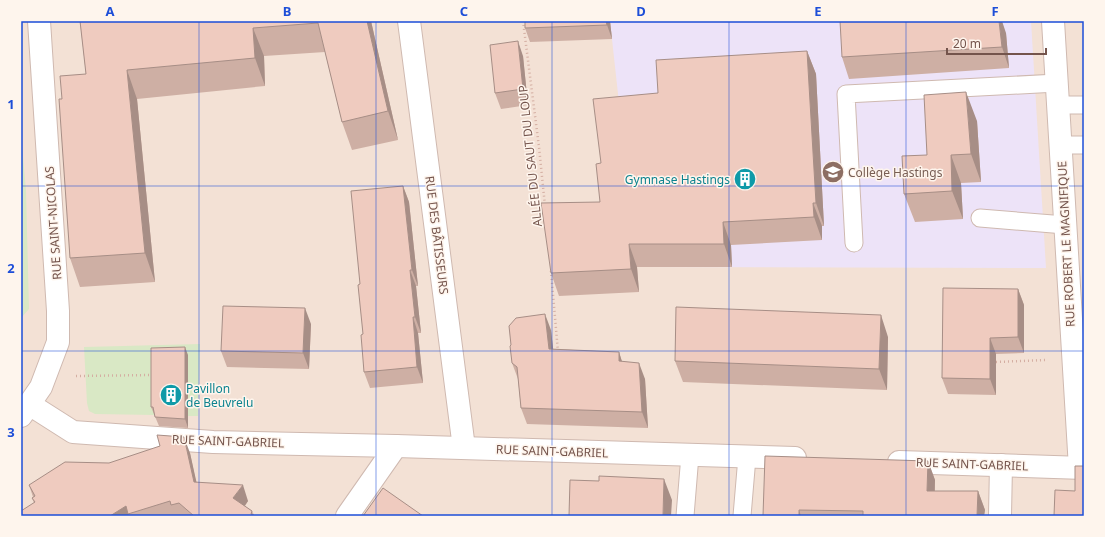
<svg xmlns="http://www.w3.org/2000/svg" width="1105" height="537" font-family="'Noto Sans',sans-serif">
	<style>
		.residential { fill: #f3e1d5 }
		.education { fill: #ede3f8 }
		.green { fill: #d9e8c5 }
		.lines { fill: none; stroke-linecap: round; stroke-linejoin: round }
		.service-casing { stroke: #cfb9b0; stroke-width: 19 }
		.minor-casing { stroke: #cfb9b0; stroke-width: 24 }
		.tertiary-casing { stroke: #cfb9b0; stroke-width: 24 }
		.path { stroke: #d4aea2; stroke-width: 2.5; stroke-dasharray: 1 3; stroke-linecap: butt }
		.service { stroke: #fff; stroke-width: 17 }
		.minor { stroke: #fff; stroke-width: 22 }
		.tertiary { stroke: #fff; stroke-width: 22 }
		.wall { fill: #ceafa4 }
		.shaded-wall { fill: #a78e86 }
		.building { fill: #efcbbf; stroke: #a78e86 }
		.grid { fill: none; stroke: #1d4ed8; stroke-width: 1; stroke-opacity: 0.55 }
		.labels { text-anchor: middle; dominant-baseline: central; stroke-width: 3; stroke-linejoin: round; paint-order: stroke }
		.street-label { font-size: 12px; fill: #74544c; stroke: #fef5ed }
		.education-label { font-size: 12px; fill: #785e54; stroke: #fef5ed; text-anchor: start }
		.culture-label { font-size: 12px; fill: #0d838f; stroke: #fef5ed; text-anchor: end }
		.neatline { fill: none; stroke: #1d4ed8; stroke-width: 1.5 }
		.grid-label { font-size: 13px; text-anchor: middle; font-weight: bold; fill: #1d4ed8 }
	</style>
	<rect width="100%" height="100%" fill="#fbf0e7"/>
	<path class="residential" d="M21,21H1084V516H21Z"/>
	<path class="education" d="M610,21H1031L1046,268L637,267Z"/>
	<path class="green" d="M21,135L26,190L29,309L21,318Z
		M200,344L198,416H188V355L154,357V415L95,414L89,411L87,403L84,347Z"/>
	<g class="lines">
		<g class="service-casing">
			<path id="service" d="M1058,105H1084
				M1060,145H1084
				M980,218L1065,225
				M854,243L846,94L1057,83
				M685,516L690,455
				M742,516L747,457"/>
		</g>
		<g class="minor-casing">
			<path id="minor" d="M409,21L464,448
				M1053,21L1080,468
				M347,516L396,446
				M1000,516L1001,465"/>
		</g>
		<g class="tertiary-casing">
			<path id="tertiary" d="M29,404L73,432L213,442L396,446L795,458
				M21,416L41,387L58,342V311L39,21
				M899,462L1084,468"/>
		</g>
		<path class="path" d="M523,21L539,147L545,206
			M551,271L558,352
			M996,362L1046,360
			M76,376L153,375"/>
		<use href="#service" class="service"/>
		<use href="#minor" class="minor"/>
		<use href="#tertiary" class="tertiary"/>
	</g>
	<path class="wall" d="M80,21H371L398,140L352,150L342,122L325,52L264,56L265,86L137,99L155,282L80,287L70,258L62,99L86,74Z
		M525,21H610L612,39L530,42L525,28Z
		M1006,33L1009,68L849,79L842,57Z
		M807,51L816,74L824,226H822V240L731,245L732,267H637L639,292L559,296L551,273L600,202L601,163L658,93Z
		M523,56L528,105L501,109L495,93Z
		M977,121L981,182L961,183L963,219L915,222L904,194L927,155Z
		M403,186L409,202L418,286H416L421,333H418L423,383L370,388L364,372L363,334L360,284Z
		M1018,289L1024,305V353L996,354V395L948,394L942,378Z
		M311,324L309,369L227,367L221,351Z
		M551,330L553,349L619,352L622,362L645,379L648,428L527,424L521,408L518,379L512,363L511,345Z
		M888,337L887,390L683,382L675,361Z
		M188,355V428L159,426L151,407Z
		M190,453L196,482L248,501L245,506L252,511L254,515L255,516H21L34,503L32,498L33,497L29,485Z
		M928,461L935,480V491H978L985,510L984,516H763Z"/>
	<path class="shaded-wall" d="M367,21H371L398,140L388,111Z
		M606,21H610L612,39L607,25Z
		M999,21H1002L1006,33L1009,68L1002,47Z
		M253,28L264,56L265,86L255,58Z
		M518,41L523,56L528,105L523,89Z
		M807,51L816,74L824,226L816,203Z
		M127,70L137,99L155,282L145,253Z
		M966,92L977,121L981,182L971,154Z
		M951,155L961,183L963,219L952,191Z
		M403,186L409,202L418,286L412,270Z
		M813,203L822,226V240L814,217Z
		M723,222L731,245L732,267L724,244Z
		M629,244L637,267L639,292L631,269Z
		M410,270L416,286L421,333L415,317Z
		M1018,289L1024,305V353L1018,337Z
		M305,308L311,324L309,369L303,353Z
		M545,314L551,330L555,365L549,349Z
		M881,315L888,337L887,390L879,369Z
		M413,317L418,333L423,383L417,367Z
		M990,338L996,354V395L990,379Z
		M185,347L188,355V428L185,419Z
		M619,352L624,368L619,361Z
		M639,363L645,379L648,428L642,412Z
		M184,437L190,453L200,498L194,482Z
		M928,461L935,480L934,509L927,491Z
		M664,479L672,500L671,516H663Z
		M243,485L248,501L239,514L233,498Z
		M978,491L985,510L984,516H977Z
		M126,506L129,516H110Z
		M799,510L801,516H799Z"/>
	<path class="building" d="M80,21H367L388,111L342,122L318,23L253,28L255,58L127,70L145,253L70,258L59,99H62L60,76L86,74Z
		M525,21H606L607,25L525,28Z
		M840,21H999L1002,47L842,57Z
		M518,41L523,89L495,93L490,45Z
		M807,51L816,203H813L814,217L723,222L724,244H629L631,269L551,273L541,203L600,202L596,164L601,163L593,99L658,93L656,60Z
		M966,92L971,154L951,155L952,191L904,194L902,156L927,155L924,95Z
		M403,186L412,270H410L415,317H413L417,367L364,372L361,335L363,334L358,285L360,284L351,191Z
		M943,288L1018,289V337L990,338V379L942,378Z
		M223,306L305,308L303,353L221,351Z
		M676,307L881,315L879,369L675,361Z
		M545,314L549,349L619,352V361L639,363L642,412L521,408L517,367L512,363L510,346L511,345L509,326L516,318Z
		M185,347V419L155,417L153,407H151V348Z
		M157,435L184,437L194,482L243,485L233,498L252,511L251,514L255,516H194L179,503L171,505L170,501L128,514L126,506L110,516H21V511L35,502L32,498L35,496L29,485L65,462L109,463L160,446Z
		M765,456L928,461L927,491H978L977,516H863V511L799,510V516H763Z
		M1075,466H1084V516H1054L1055,490L1075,491Z
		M599,476L664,479L663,516H569L570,480L599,481Z
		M383,488L423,516H363Z"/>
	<path class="grid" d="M199,21V516M376,21V516M552,21V516M729,21V516M906,21V516M21,186H1084M21,351H1084"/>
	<defs>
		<g id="school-disc" transform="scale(1.15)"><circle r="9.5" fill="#8d6e63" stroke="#fef5ed"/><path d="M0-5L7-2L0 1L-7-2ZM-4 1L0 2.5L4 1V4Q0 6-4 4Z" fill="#fff"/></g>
		<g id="building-disc" transform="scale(1.15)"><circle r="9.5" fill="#0f9aa8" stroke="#fef5ed"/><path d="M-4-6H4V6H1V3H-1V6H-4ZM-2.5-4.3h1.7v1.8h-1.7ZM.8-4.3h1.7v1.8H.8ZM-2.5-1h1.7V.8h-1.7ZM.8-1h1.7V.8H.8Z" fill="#fff"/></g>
	</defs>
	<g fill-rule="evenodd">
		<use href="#school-disc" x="833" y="172"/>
		<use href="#building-disc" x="745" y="179"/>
		<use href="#building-disc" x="171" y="395"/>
	</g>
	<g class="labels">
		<g class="street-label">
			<text transform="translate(530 156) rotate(-96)">ALLÉE DU SAUT DU LOUP</text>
			<text transform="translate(53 223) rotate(-94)">RUE SAINT-NICOLAS</text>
			<text transform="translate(437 235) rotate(83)">RUE DES BÂTISSEURS</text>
			<text transform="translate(1066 244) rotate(-93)">RUE ROBERT LE MAGNIFIQUE</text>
			<text transform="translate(228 441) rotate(2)">RUE SAINT-GABRIEL</text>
			<text transform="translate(552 451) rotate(2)">RUE SAINT-GABRIEL</text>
			<text transform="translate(972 464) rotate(2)">RUE SAINT-GABRIEL</text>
		</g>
		<g class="education-label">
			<text x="848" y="172">Collège Hastings</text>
		</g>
		<g class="culture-label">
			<text x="730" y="179">Gymnase Hastings</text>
			<text x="186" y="388" text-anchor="start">Pavillon<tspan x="186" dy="14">de Beuvrelu</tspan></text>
		</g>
	</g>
	<rect width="1105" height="537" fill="none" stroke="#fef5ed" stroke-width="44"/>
	<path d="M947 48v6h99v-6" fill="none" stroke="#74544c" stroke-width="2"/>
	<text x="953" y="48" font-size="12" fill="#74544c" stroke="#fef5ed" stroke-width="3" paint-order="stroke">20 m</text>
	<rect x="22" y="22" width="1061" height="493" class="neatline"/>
	<g class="grid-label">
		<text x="110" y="16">A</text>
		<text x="287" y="16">B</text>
		<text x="464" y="16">C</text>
		<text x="641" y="16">D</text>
		<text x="818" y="16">E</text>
		<text x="995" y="16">F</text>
		<text x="11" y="109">1</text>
		<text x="11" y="273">2</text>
		<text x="11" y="437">3</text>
	</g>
</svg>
